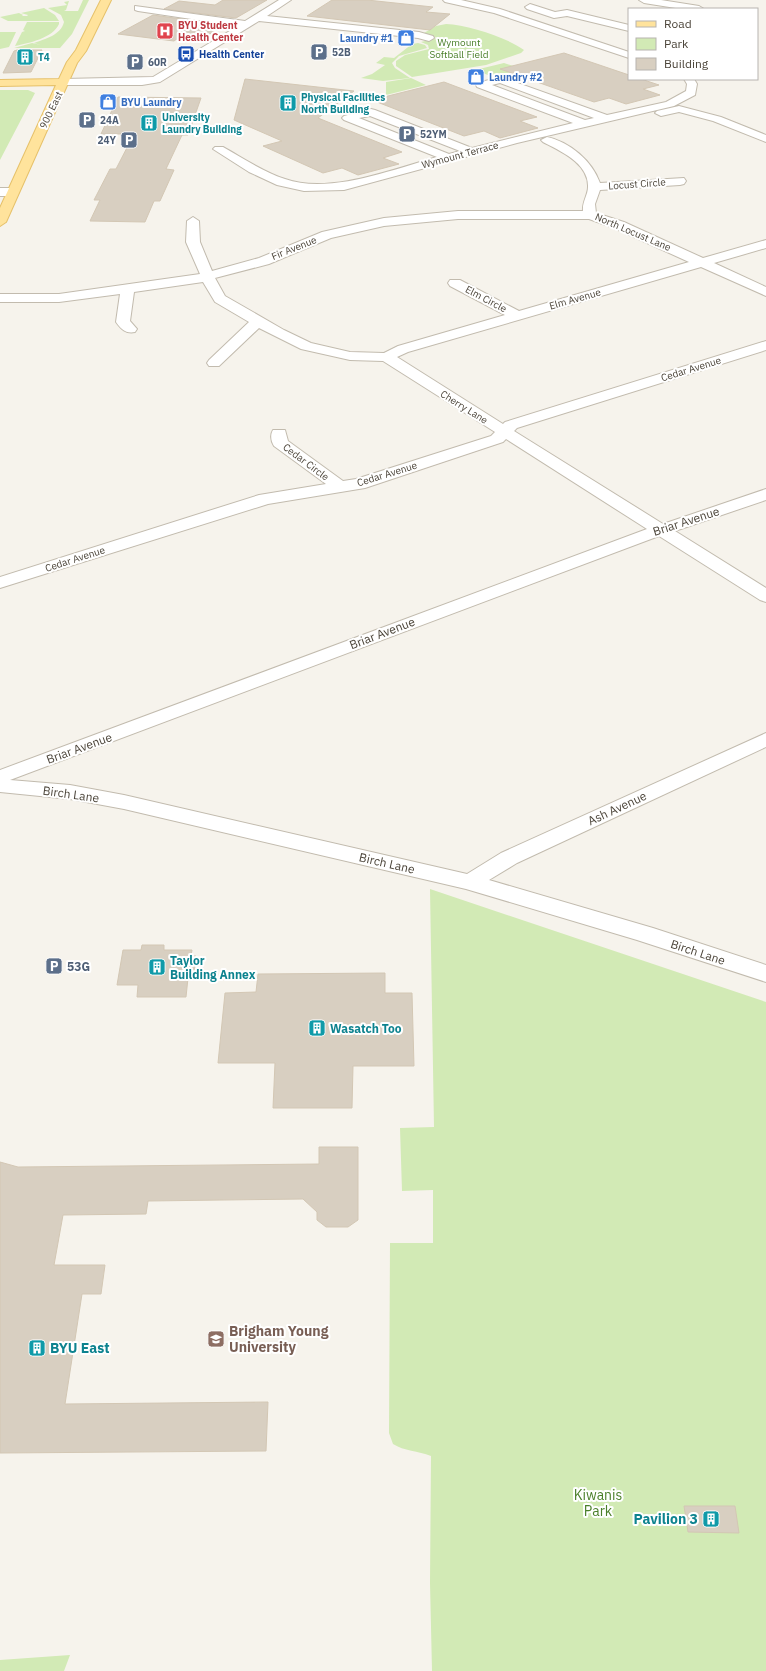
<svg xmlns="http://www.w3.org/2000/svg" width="766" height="1671" font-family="'IBM Plex Sans',sans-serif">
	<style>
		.green { fill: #d2eab5 }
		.building { fill: #d8cfc1; stroke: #d3c7b4 }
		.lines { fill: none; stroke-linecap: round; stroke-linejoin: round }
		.minor-casing { stroke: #c2bbae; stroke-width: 2 }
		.major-casing { stroke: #e6c16a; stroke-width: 2 }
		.minor { fill: #fff; fill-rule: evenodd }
		.major { fill: #ffe39c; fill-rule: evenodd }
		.labels { text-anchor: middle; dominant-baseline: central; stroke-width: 4; stroke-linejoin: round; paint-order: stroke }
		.far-health-label { font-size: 10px; font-weight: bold; fill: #be3a42; stroke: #fff; text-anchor: start }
		.far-shop-label { font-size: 10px; font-weight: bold; fill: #366cbe; stroke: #fff; text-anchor: start }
		.far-park-label { font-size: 10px; fill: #4a7f2a; stroke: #fff }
		.far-service-label { font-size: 10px; font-weight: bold; fill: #4e5e75; stroke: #fff; text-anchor: start }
		.far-transit-label { font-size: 10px; font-weight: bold; fill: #164399; stroke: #fff; text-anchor: start }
		.far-culture-label { font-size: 10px; font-weight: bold; fill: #0d838f; stroke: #fff; text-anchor: start }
		.far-street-label { font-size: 10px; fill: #4b4439; stroke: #fff }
		.street-label { font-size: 12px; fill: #4b4439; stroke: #fff }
		.culture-label { font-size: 12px; font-weight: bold; fill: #0d838f; stroke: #fff; text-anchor: start }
		.service-label { font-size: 12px; font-weight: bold; fill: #4e5e75; stroke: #fff; text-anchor: start }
		.near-education-label { font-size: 14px; font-weight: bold; fill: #785e54; stroke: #fff; text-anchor: start }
		.near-culture-label { font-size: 14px; font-weight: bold; fill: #0d838f; stroke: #fff; text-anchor: start }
		.near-park-label { font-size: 14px; fill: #4a7f2a; stroke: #fff }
	</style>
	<rect width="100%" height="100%" fill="#f6f3ec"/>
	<path class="green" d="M83,0H89L72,34L60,48H14L32,43L41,45L34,43C45,39 61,35 64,22L61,15L48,8L67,5L64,2L69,1L66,10L64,11H78Z
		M44,8L55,15L59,21H8L0,17L19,13L23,15L22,16H27L28,15L21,13Z
		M27,22H59V24C53,38 29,43 15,46L22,32L25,31L23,30Z
		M446,24C468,25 506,37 524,50L521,53L486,65L412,77L396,66V61L405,55L429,49L428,45L421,42L437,38L424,33L436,26Z
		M0,32H16L9,47L0,49Z
		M418,43L425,45L427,48L399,56L392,63L395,68L410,78L383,81L361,78L372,74L385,65L376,63L384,57L394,58L412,44Z
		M504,63L522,69L493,77L475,70Z
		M411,78L426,85L386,95V82Z
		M0,90H28L35,93L0,160Z
		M430,889L766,1002V1671H432L430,1583L431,1456C418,1451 404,1451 393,1444L389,1433L390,1243H433V1190L402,1191L400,1128L434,1127Z
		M70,1655L64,1671H0V1660Z"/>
	<path class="building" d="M223,0H267L236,18L164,9L179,1L215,5Z
		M332,0H367L433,7L426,12L450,14L430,30L307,16Z
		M153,15L224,25L202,39L181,36L174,41L118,34Z
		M17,50H42L31,72L3,73L14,51Z
		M564,53L629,75V79H641L659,85L643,89L660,95L626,104L609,98L594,102L500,69Z
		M245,79L354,91L318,118L402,152L383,158L399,164L358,175L342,168L323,173L263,146L282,141L234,120Z
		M444,82L537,117L520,121L538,128L500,138L484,131L464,136L372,100Z
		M118,97L201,98L188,135H182L166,169L174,170L160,201H154L145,222L90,221L100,200H94L110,169H116L134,134H101Z
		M142,945H164V950H192L191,956H196L194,978H188L186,997H137L138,985H117L123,950H141Z
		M385,973V993H412L414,1066H353L352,1108H273L275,1063H218L225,993L256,992L258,974Z
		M319,1147H358V1220L348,1227H326L317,1220V1212L303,1199L148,1201L146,1214L63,1215L54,1265H105L101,1294H82L65,1404L268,1402L266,1451L0,1453V1162L18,1167L319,1164Z
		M684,1506H735L739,1533L688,1532Z"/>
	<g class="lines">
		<g class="minor-casing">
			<path id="minor" d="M279,0H291L267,16L419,32L433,36L434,38L429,41L418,38L259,21L160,82L142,85H64L59,82L64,79L153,77L238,26L138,11L135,10V6L245,21Z
				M443,0H461L500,9L629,52V58L494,13L445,2Z
				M639,0H661L699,6L704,9H682L644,3Z
				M530,4L555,12L567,10L629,25V31L567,16L554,18L527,9L525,7Z
				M501,77L607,115L666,102L686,91L687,84L684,79H694L697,84L695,95L674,106L517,143L344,190L304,191L277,185L249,172L213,149L215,147H223C243,158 263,172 285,179C329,195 394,169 437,157L344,120L342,118L344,116L371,109L375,110L472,148L573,123L477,87L476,85L477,83ZM500,83L594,118L585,120L492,85ZM370,116L460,151L449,154L359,118Z
				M679,106L721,117L766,135V142L713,121L679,112L661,116L655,113L657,111Z
				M547,137C570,142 592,161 600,183L684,178L686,181L684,184L680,185L600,190L595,204L596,213L624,222L703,258L766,240V248L714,263L766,287V296L701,267L408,352L397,357L503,424L505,422L766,341V350L517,428L514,431L663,524L766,489V500L675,531L766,588V602L760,600L659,536L10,780L70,785L124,795L467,874L501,853L766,733V747L517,863L489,880L653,928L766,965V982L637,940L466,889L124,809L70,799L0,792V770L647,529L506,439L503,442L365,488L268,504L0,588V577L259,495L326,484L274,446C271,441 270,435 273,430H285L288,441L343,481L356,479L491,436L495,432L383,361L350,360L301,349L259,328L219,366H209L207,363L209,360L249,322L215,302L203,282L134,292L130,321L137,329L135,332C126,334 121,329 116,322L120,294L59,302H0V294H59L200,274L186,242L187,221L193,217L199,221L200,242L212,271L259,258L322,232L384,218L458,211H583C582,202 588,195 588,187C589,163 560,151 543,142L541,140ZM458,219H589L614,228L689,262L519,311L460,280H450L448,283L450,286L505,315L398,346L384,353L350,352L311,343L284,330L225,296L215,278L269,264L331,238L384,226Z
				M0,188H13L19,192L13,196H0Z"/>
		</g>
		<g class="major-casing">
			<path id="major" d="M101,0H111L86,51L77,63L6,222L0,226V208L56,85L0,86V80L59,79L67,62L76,50Z"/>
		</g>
		<use href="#minor" class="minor"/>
		<use href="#major" class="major"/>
	</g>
	<defs>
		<g id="hospital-square" transform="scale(0.9)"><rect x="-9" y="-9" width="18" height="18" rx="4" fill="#e0444e" stroke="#fff"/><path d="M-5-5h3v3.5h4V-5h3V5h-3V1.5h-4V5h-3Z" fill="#fff"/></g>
		<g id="shop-square" transform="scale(0.9)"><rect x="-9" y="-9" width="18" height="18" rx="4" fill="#3f7fe0" stroke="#fff"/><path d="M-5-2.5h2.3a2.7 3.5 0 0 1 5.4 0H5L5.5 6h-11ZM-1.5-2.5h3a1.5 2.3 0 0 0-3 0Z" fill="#fff"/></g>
		<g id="parking-square" transform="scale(0.9)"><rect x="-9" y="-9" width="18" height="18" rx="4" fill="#5c6f8a" stroke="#fff"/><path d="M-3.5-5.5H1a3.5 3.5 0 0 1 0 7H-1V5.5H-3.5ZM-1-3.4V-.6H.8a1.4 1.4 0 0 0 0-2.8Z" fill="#fff"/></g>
		<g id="bus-square" transform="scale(0.9)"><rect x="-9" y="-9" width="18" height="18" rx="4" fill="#1a4fb4" stroke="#fff"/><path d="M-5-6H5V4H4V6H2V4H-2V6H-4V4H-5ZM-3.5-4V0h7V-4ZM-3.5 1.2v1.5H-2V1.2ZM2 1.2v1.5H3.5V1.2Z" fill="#fff"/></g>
		<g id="building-square" transform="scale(0.9)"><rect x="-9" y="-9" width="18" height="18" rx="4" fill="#0f9aa8" stroke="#fff"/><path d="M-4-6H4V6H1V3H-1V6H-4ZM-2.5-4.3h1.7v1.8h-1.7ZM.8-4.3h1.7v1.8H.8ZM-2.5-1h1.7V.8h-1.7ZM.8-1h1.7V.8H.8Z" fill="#fff"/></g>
		<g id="university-square" transform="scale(0.9)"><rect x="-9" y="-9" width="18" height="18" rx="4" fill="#8d6e63" stroke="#fff"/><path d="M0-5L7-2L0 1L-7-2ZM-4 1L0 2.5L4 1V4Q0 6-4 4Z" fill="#fff"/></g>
	</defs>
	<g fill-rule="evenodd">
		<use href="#hospital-square" x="165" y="31"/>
		<use href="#shop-square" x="406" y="38"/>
		<use href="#parking-square" x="319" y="52"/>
		<use href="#bus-square" x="186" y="54"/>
		<use href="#building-square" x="25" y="57"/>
		<use href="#parking-square" x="135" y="62"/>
		<use href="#shop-square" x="476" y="77"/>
		<use href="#shop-square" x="108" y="102"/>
		<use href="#building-square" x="288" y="103"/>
		<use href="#parking-square" x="87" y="120"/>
		<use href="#building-square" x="149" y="123"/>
		<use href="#parking-square" x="407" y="134"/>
		<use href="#parking-square" x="129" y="140"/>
		<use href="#parking-square" x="54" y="966"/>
		<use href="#building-square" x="157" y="967"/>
		<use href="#building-square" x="317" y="1028"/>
		<use href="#university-square" x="216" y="1339"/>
		<use href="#building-square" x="37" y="1348"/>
		<use href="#building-square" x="711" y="1519"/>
	</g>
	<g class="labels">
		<g class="far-health-label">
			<text x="178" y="25">BYU Student<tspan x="178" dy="12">Health Center</tspan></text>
		</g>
		<g class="far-shop-label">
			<text x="393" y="38" text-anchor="end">Laundry #1</text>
			<text x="489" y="77">Laundry #2</text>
			<text x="121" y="102">BYU Laundry</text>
		</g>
		<g class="far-park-label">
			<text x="459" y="42">Wymount<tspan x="459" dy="12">Softball Field</tspan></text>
		</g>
		<g class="far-service-label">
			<text x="332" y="52">52B</text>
			<text x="148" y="62">60R</text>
			<text x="100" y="120">24A</text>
			<text x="420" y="134">52YM</text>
			<text x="116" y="140" text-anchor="end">24Y</text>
		</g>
		<g class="far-transit-label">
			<text x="199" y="54">Health Center</text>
		</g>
		<g class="far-culture-label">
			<text x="38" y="57">T4</text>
			<text x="301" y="97">Physical Facilities<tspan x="301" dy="12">North Building</tspan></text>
			<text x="162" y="117">University<tspan x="162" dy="12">Laundry Building</tspan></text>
		</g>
		<g class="far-street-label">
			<text transform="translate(51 110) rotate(-64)">900 East</text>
			<text transform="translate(460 155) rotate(-15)">Wymount Terrace</text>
			<text transform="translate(637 184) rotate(-4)">Locust Circle</text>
			<text transform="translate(633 232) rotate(23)">North Locust Lane</text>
			<text transform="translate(294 248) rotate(-22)">Fir Avenue</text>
			<text transform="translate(486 299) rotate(28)">Elm Circle</text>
			<text transform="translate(575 299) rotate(-16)">Elm Avenue</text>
			<text transform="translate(691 369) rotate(-17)">Cedar Avenue</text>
			<text transform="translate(464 407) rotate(32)">Cherry Lane</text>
			<text transform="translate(306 462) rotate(37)">Cedar Circle</text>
			<text transform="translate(387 474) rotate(-17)">Cedar Avenue</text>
			<text transform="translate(75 559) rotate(-18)">Cedar Avenue</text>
		</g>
		<g class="street-label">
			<text transform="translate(686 521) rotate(-18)">Briar Avenue</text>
			<text transform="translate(382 633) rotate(-21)">Briar Avenue</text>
			<text transform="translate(79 748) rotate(-20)">Briar Avenue</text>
			<text transform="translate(71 794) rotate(8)">Birch Lane</text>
			<text transform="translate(617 808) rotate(-25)">Ash Avenue</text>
			<text transform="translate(387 863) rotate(13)">Birch Lane</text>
			<text transform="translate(698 952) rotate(18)">Birch Lane</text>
		</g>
		<g class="culture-label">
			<text x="170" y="960">Taylor<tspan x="170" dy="14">Building Annex</tspan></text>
			<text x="330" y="1028">Wasatch Too</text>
		</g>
		<g class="service-label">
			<text x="67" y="966">53G</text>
		</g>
		<g class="near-education-label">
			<text x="229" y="1331">Brigham Young<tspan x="229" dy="16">University</tspan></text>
		</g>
		<g class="near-culture-label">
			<text x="50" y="1348">BYU East</text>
			<text x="698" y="1519" text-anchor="end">Pavilion 3</text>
		</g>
		<g class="near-park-label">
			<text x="598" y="1495">Kiwanis<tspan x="598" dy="16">Park</tspan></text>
		</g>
	</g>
	<rect x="628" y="8" width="130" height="72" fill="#ffffff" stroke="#b7b4b0"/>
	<rect x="636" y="21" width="20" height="6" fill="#ffe39c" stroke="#b7b4b0"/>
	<text x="664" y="28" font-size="12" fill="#4b4439">Road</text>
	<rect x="636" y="38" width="20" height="12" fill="#d2eab5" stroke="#b7b4b0"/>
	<text x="664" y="48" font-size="12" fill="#4b4439">Park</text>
	<rect x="636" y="58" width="20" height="12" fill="#d8cfc1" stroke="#b7b4b0"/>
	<text x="664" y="68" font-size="12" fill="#4b4439">Building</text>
</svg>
